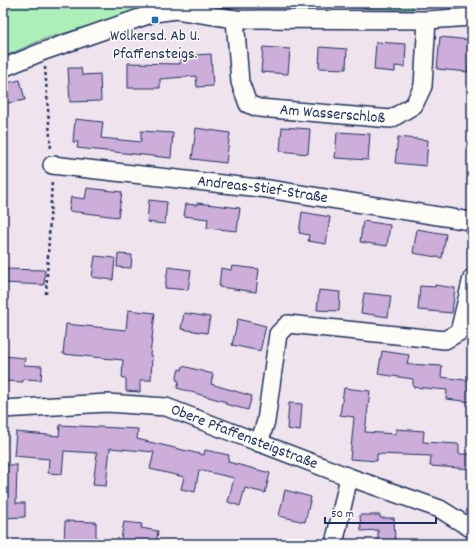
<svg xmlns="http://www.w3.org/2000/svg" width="475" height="547" font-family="Dekko,sans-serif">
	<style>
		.green { fill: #acefb9; stroke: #648f8c }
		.building { fill: #cdadd9; stroke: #1b2f5e }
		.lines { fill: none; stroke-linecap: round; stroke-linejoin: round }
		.minor-casing { stroke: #1b2f5e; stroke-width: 20 }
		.path { stroke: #1b2f5e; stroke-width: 2.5; stroke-dasharray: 3 3; stroke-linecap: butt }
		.minor { stroke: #fdfcf7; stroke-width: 17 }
		.poi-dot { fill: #1f6fb2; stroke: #fdfcf7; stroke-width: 1.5 }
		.labels { text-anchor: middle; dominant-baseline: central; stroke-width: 3; stroke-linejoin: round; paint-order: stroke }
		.poi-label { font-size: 16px; fill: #1b2f5e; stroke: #fdfcf7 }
		.street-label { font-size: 16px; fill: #1b2f5e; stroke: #fdfcf7 }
	</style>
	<rect width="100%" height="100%" fill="#efe4ee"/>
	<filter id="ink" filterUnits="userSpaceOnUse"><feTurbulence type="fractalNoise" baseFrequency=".025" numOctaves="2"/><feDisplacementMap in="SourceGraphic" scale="8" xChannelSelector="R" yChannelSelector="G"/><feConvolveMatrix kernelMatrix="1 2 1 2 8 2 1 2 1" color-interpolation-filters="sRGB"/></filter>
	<g filter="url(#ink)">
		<path class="green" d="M3,3H166L41,40L3,57Z
			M219,3H413L412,10Z"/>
		<path class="building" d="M440,37L471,40L468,72L437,69Z
			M376,42L406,44L405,67L395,66V72L374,70Z
			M263,47L290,49L288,74L261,72Z
			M320,47L347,49L346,69L319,68Z
			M211,54L213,86L197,87L196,76L160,79V88H128V63L180,64V56Z
			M68,68H81L82,75L100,74L101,101L70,102Z
			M20,80L25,100L3,104V84Z
			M75,119L103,122L101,138L141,142V131L173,133L171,158L77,148L78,142H73Z
			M282,127L310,129L308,154L280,151Z
			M196,128L230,133L226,163L192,159Z
			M337,132L370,134L368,160L335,158Z
			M398,137L428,140L426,166L395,163Z
			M87,188L122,192L118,217L69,211L71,197L85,199Z
			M149,200L167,202L165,224L147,222Z
			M197,203L240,208L237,231L207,228L208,219L184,216L186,204L197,205Z
			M302,212L330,217L326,244L308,241L309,235L299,233Z
			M363,221L390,225L387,246L360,242Z
			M417,229L446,234L442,258L413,253Z
			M118,254L132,255L131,268L117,267Z
			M95,256L115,258L113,280L92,277Z
			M232,266L259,269L256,292L219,287L221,268L231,270Z
			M168,267L191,270L188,290L165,288Z
			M3,269L45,270L44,285L3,283Z
			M435,285L455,288L452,313L418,310L420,286L435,287Z
			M319,290L340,292L339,311L317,310Z
			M364,293L391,296L388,317L361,313Z
			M128,310L155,313L150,355L152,356L151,380H140V392L126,391V379L122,378L123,360L63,354L66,324L126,330Z
			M184,313L210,317L207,333L181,329Z
			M238,319L266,326L260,351L232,345Z
			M382,351L409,355L407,364L442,366L441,377L472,381V402L446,399L447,390L413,387V379L378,374Z
			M3,356L25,358L24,365L42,366L41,380L23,379V382L3,381Z
			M183,366L213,374L211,384L252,396L248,410L225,404L226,402L177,388L179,381L176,380L179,369L182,370Z
			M344,388L370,391L365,432L396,434V429L424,431L423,442L459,444V454H472V469L430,466L431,456L377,454V461L350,459L354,417L340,415Z
			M289,403L302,404L300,431L287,429Z
			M60,425L138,429L137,439L204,455L205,450L229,455L228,462L270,473L265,493L245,488L240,506L228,502L234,478L199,470L195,492L181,489L184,477L150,469L154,452L110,448L106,486L93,485L97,453L64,451L62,474L48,473L49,459L14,456L16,432L59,436Z
			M3,465H17L16,503H25V517L3,518Z
			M285,490L311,497L305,522L279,516Z
			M360,515H380V518H394L395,541L378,542V530L361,531Z
			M65,521L96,522V544H64Z
			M124,522L142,524L141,528L158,531L156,544H120Z"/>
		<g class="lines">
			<g class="minor-casing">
				<g id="minor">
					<path id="s1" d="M235,19L240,82L248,104L259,108L391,119L414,105L423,86L427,20"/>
					<path d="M3,68L44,51L154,13L176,10L235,19L427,20L472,17"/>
					<path id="s2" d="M52,165L268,189L470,221L472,223"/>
					<path id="s3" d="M3,409L107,403L166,407L349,477L440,509L472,529"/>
					<path d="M259,443L266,421L278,334L288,324L445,340L459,332L472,278"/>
					<path d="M334,544L349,477"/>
				</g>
			</g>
			<path class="path" d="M45,67L51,150
				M46,294L52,181"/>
			<use href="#minor" class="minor"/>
		</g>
	</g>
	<rect class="poi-dot" x="151" y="16" width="8" height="8" rx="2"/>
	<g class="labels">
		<g class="poi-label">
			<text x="155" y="36">Wolkersd. Ab U.<tspan x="155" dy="18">Pfaffensteigs.</tspan></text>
		</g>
		<g class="street-label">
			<text stroke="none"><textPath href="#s1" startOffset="172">Am Wasserschloß</textPath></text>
			<text stroke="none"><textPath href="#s2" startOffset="212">Andreas-Stief-Straße</textPath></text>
			<text stroke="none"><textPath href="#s3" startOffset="247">Obere Pfaffensteigstraße</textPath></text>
		</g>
	</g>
	<rect width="475" height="547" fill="none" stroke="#fdfcf7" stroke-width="16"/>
	<rect x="8" y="8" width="459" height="531" fill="none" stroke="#1b2f5e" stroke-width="1.5" filter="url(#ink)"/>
	<path d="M325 517v6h111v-6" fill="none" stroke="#1b2f5e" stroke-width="2"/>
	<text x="331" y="517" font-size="12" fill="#1b2f5e" stroke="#fdfcf7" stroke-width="3" paint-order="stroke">50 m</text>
</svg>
